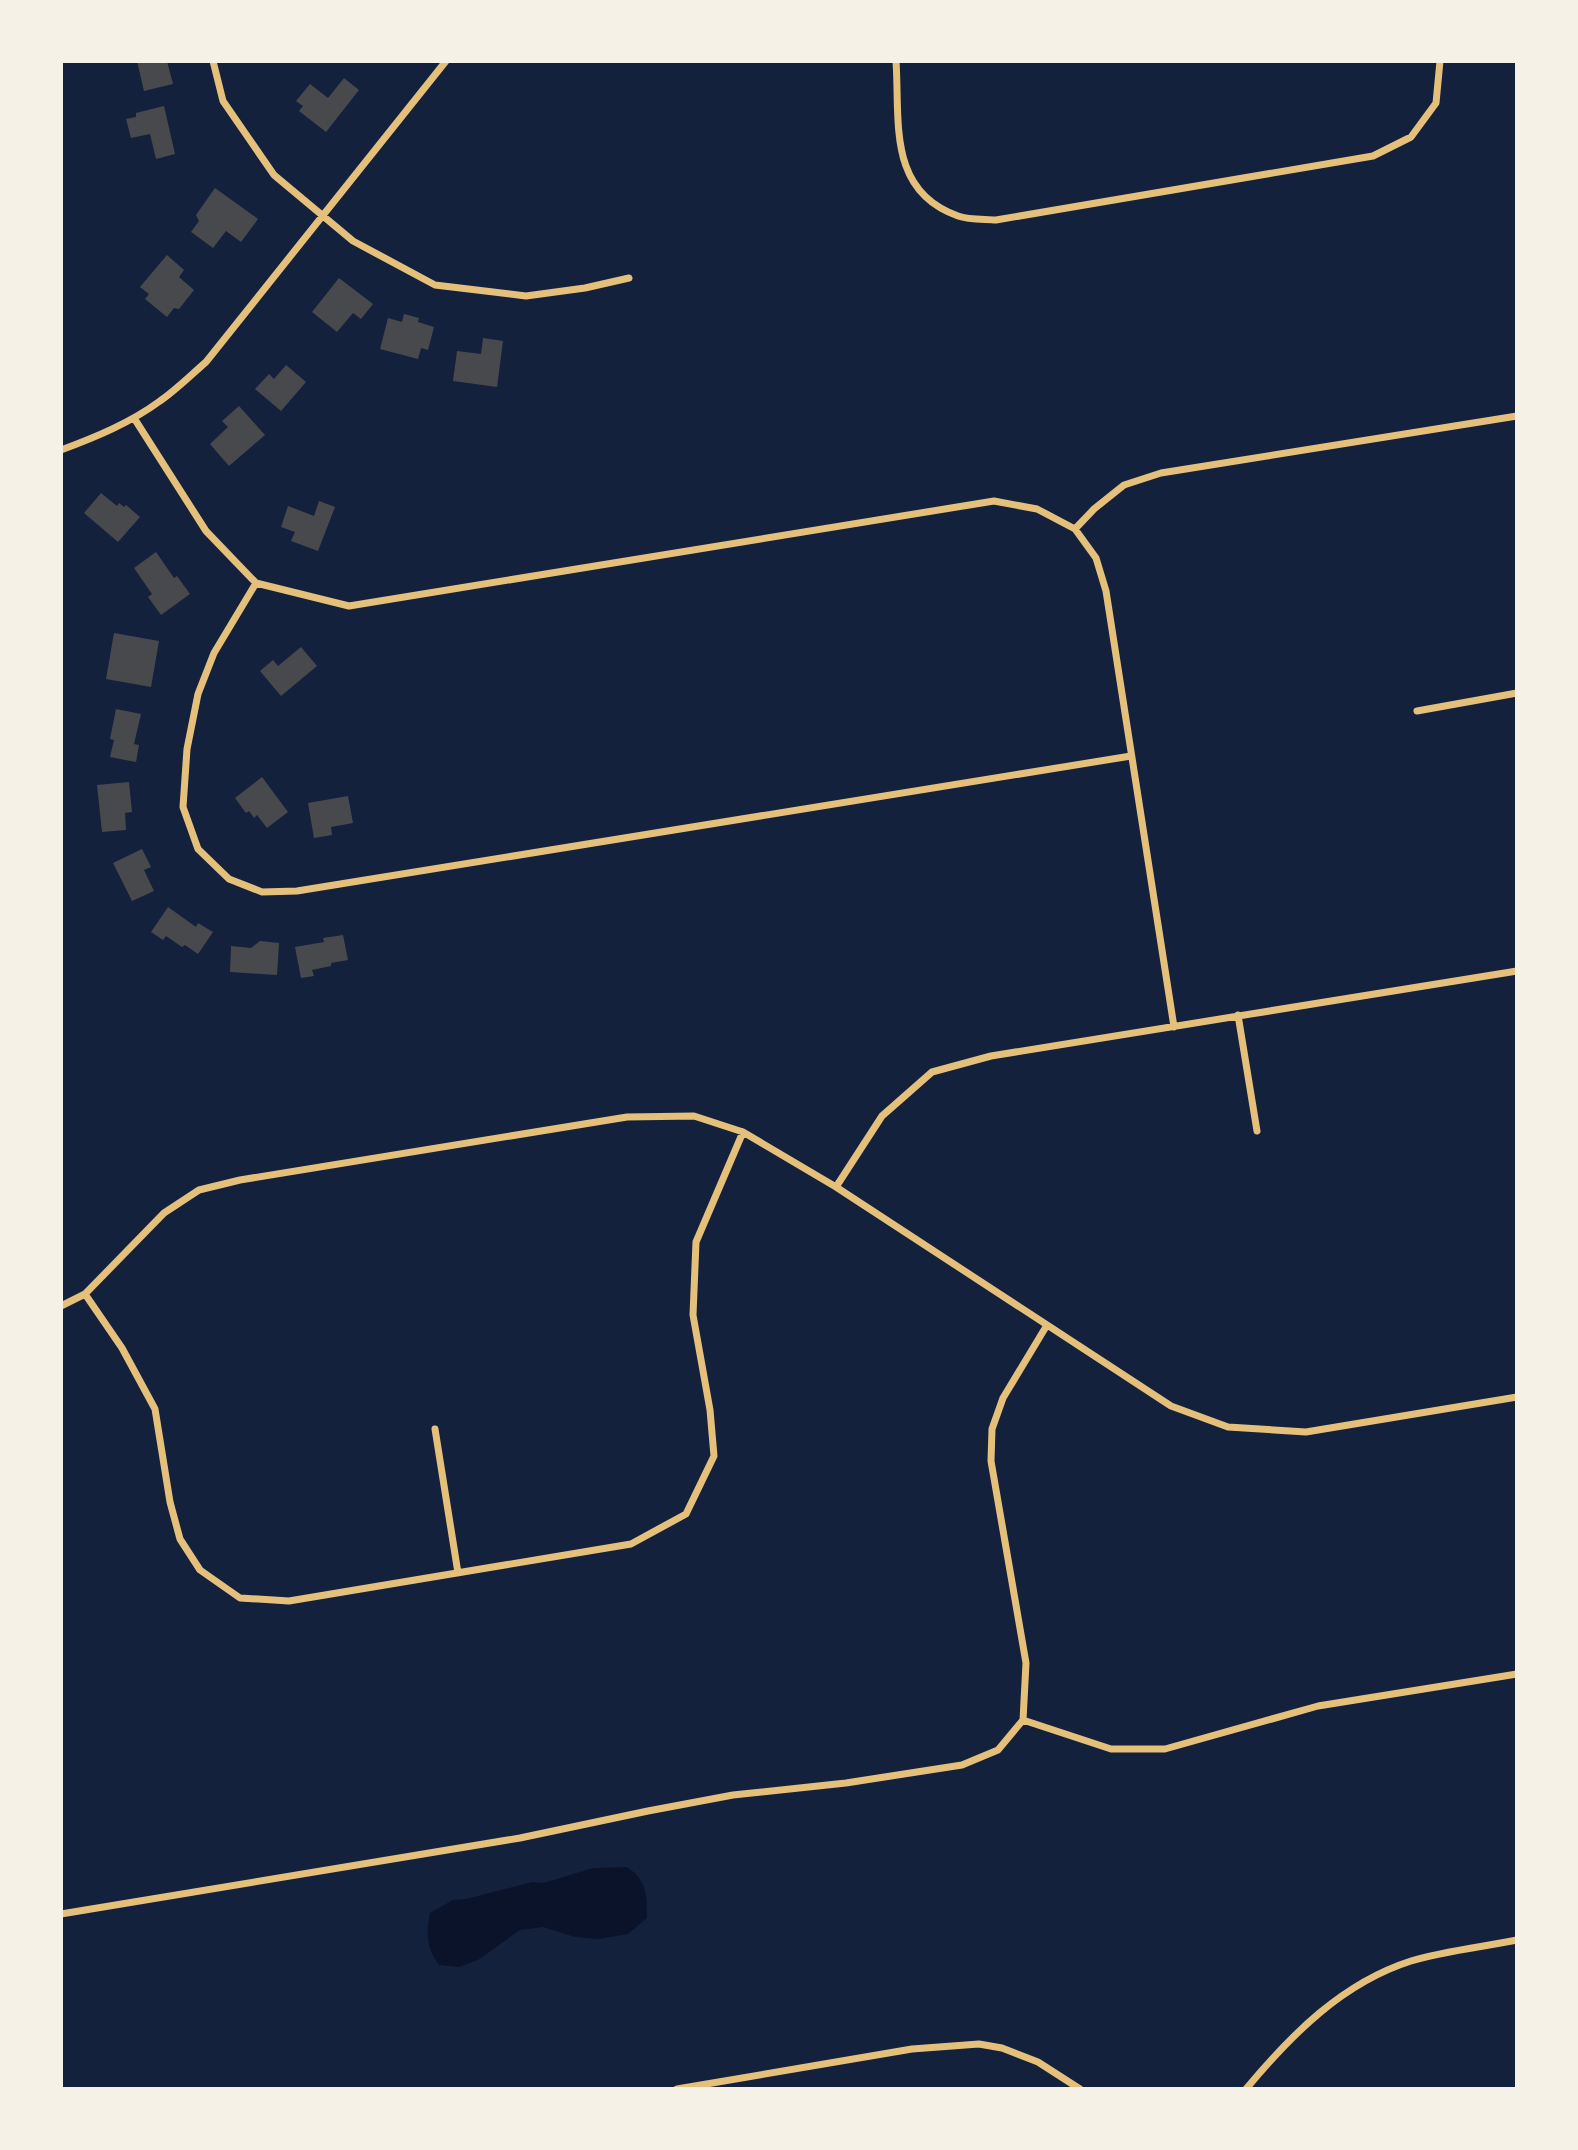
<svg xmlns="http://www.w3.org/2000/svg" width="1578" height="2150" font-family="'Archivo Narrow',sans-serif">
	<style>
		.water { fill: #0b132b }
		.building { fill: #48494c }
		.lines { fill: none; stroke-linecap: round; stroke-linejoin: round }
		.minor { stroke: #e5c07b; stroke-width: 7 }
	</style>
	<rect width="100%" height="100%" fill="#14213d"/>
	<path class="water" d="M627,1867C647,1880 647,1895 647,1918L628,1934L598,1939L575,1937L543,1927L520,1930L478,1960L459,1967L439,1965C426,1948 426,1933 430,1913L453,1900L466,1899L532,1882L543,1883L593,1868Z"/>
	<path class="building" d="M137,61H167L173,84L144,91Z
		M344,78L359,90L326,132L299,111L303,106L296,101L310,84L328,98Z
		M164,106L175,154L156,159L150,134L131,138L126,119L136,117V113Z
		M215,188L258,219L241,242L226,231L213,248L191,232L199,221L196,215Z
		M167,255L184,270L179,277L194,290L179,309L174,308L167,317L145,299L149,294L140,287Z
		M339,278L373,304L361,319L353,313L337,332L312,312Z
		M404,314L419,318L418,322L434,327L428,350L421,348L418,359L380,349L388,318L402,322Z
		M483,338L503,341L497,387L453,381L457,351L481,354Z
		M286,365L306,382L281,411L255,389L269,374L274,379Z
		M239,406L265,435L229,466L210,444L228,427L222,421Z
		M101,493L117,506L119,503L124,507L126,505L140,517L118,542L84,513Z
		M319,501L335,507L318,551L291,541L295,532L281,527L288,506L314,516Z
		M156,552L174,578L177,576L190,594L161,615L148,597L152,594L134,568Z
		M114,633L159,641L151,687L106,679Z
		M301,647L317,666L281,696L260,671L273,660L278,666Z
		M116,709L141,714L134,744L139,745L136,762L110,757L114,740L110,739Z
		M262,777L288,812L267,828L257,815L254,818L249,811L246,813L235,798Z
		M129,782L132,812L125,813L126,830L102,832L97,785Z
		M348,796L353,823L331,827L332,835L314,838L308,803Z
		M142,849L151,867L144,870L154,891L132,901L113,863Z
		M168,907L196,927L198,923L213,932L198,954L185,945L182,947L166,936L163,940L151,932Z
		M343,935L348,960L331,963V966L312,970L314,976L301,978L295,947L324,942L323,938Z
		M260,941L279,943L277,975L230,972L231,946L251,948Z"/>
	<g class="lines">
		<path class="minor" d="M213,61L223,101L274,175L353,241L435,285L526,296L585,288L629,278
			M896,61C900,121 887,191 958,216C969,220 984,219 996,220L1373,156L1411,137L1436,103L1440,61
			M134,418L206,531L256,583L349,606L994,501L1037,509L1075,529L1096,558L1106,591L1174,1027
			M61,450C96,437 130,423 160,401C176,390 191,375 206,362L446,61
			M1075,529L1094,509L1124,485L1161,473L1517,416
			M256,583L214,653L198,694L187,749L183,807L198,849L229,879L262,892L297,891L1131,756
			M1417,711L1517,693
			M1238,1015L1257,1131
			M836,1187L882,1116L932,1072L991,1056L1517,971
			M85,1294L122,1348L155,1409L170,1502L180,1539L200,1570L240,1598L289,1601L631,1544L686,1514L714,1456L710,1410L693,1315L696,1242L743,1132
			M61,1306L85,1294L164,1213L199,1190L240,1180L627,1117L694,1116L743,1132L836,1187L1171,1406L1228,1427L1306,1432L1517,1397
			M435,1429L458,1573
			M1023,1720L1111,1749H1165L1318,1706L1517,1674
			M61,1914L520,1838L648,1811L733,1795L846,1783L962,1765L998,1750L1023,1720L1026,1663L991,1461L992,1429L1003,1398L1047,1325
			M677,2089L912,2049L979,2044L1002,2048L1038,2062L1080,2089
			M1246,2089C1291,2035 1342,1983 1411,1961C1444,1951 1482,1947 1517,1940"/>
	</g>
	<rect width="1578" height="2150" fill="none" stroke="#f6f1e7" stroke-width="126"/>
</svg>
